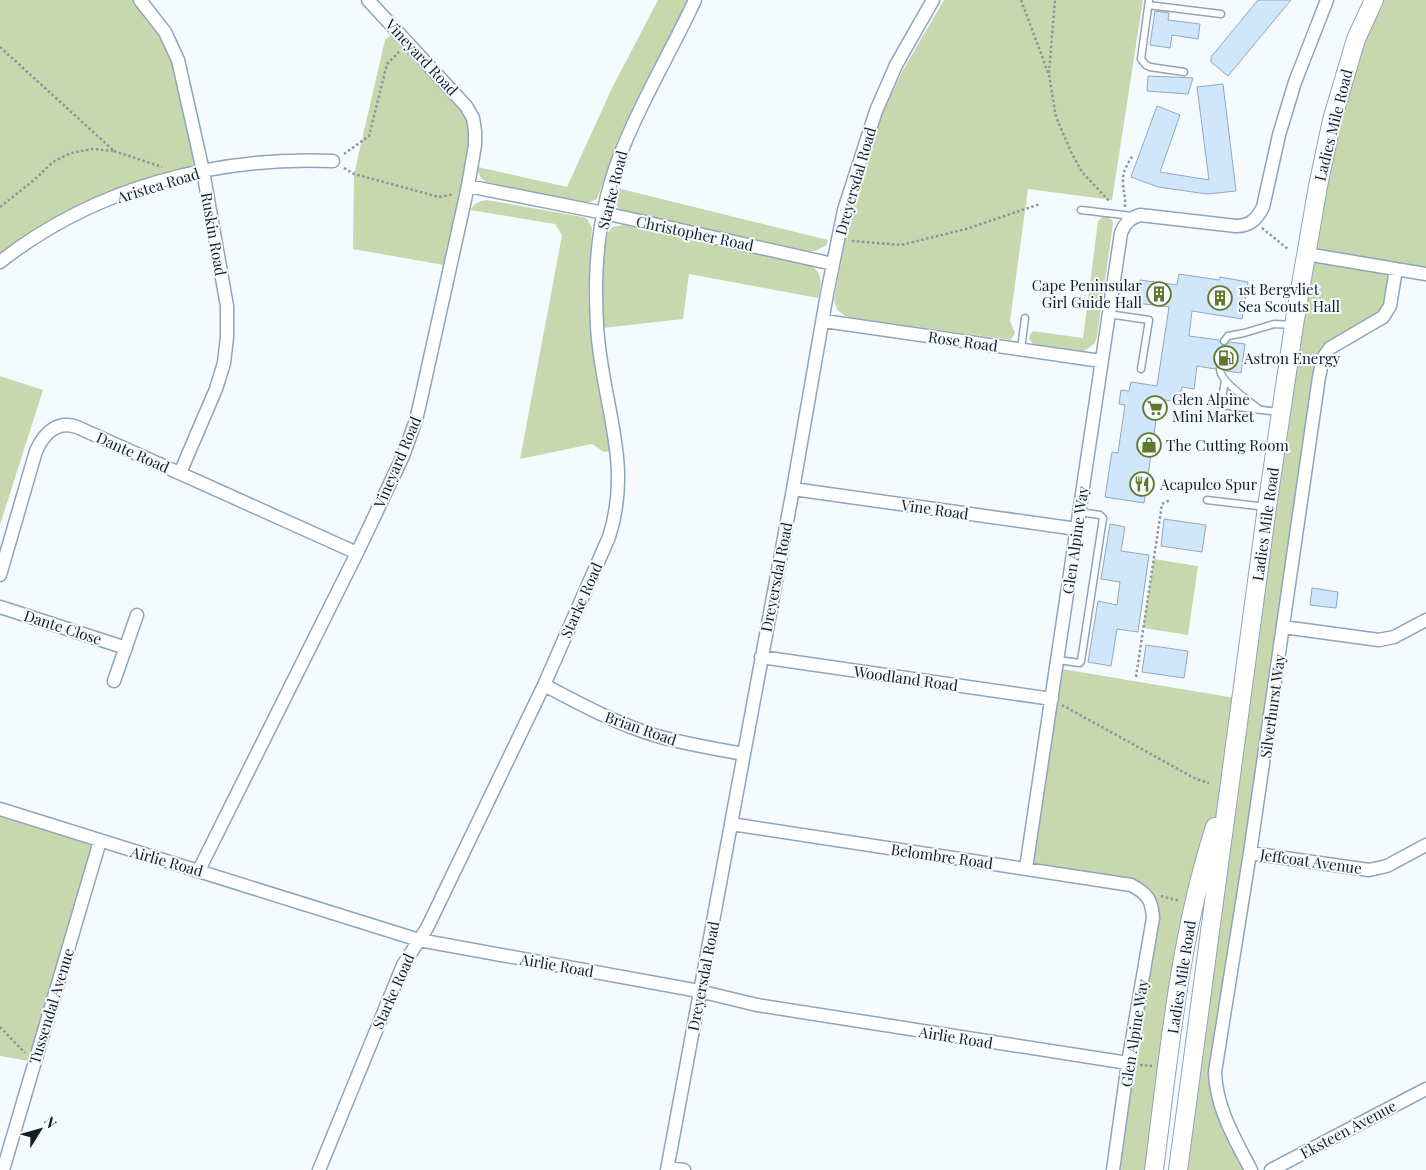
<svg xmlns="http://www.w3.org/2000/svg" width="1426" height="1170" font-family="'Playfair Display',serif">
	<style>
		.green { fill: #c8d8ae }
		.building { fill: #d0e6fb; stroke: #91a8bd }
		.lines { fill: none; stroke-linecap: round; stroke-linejoin: round }
		.lane-casing { stroke: #8ea5ba; stroke-width: 9 }
		.street-casing { stroke: #8ea5ba; stroke-width: 15 }
		.secondary-casing { stroke: #8ea5ba; stroke-width: 20 }
		.path { stroke: #8e959c; stroke-width: 2.5; stroke-dasharray: 2.5 2.5; stroke-linecap: butt }
		.lane { stroke: #fff; stroke-width: 6 }
		.street { stroke: #fff; stroke-width: 12 }
		.secondary { stroke: #fff; stroke-width: 18 }
		.labels { text-anchor: middle; dominant-baseline: central; stroke-width: 4; stroke-linejoin: round; paint-order: stroke }
		.street-label { font-size: 15px; fill: #141d25; stroke: #f5faff }
		.poi-label { font-size: 15px; fill: #141d25; stroke: #f5faff; text-anchor: start }
	</style>
	<rect width="100%" height="100%" fill="#f5faff"/>
	<path class="green" d="M0,0H137L176,61L200,171L102,202L0,262Z
		M658,0H688L618,141L597,199L587,203L486,182C480,178 478,174 478,167L567,187L612,88Z
		M944,0H1143L1112,200L1028,189L1010,321L1015,333L1011,340L847,317L837,310L834,299L857,180L881,115L903,70Z
		M1374,0H1426V274L1396,269L1390,306L1330,348L1215,1072L1251,1170H1178L1228,792L1202,866L1154,1170H1113L1153,918L1141,890L1026,868L1056,668L1241,699L1318,186Z
		M396,30L473,122L449,266L353,249L354,174L385,40Z
		M617,188L828,240L827,245L815,251H808L624,211C613,206 614,199 617,188Z
		M487,200L583,217L587,219L592,228L588,296L592,348L610,451L604,452L592,444L520,459L562,235L555,224L470,210C475,203 479,201 487,200Z
		M1106,216L1112,220L1113,224L1097,337L1094,344L1084,351L1033,344L1029,339L1030,335L1033,331L1083,338L1098,221L1102,217Z
		M623,225L807,264C824,271 822,283 818,298L689,274L683,319L603,328C603,308 598,241 612,227Z
		M0,376L43,390L0,525Z
		M1154,559L1198,566L1188,635L1143,628Z
		M0,808L98,843L34,1062L0,1056Z"/>
	<path class="building" d="M1258,0H1291L1228,76L1211,62V57Z
		M1155,11L1169,13L1168,20L1200,24L1198,39L1172,35L1170,48L1150,45Z
		M1148,76L1193,78L1188,94L1147,91Z
		M1223,84L1236,191L1207,194L1158,187L1131,177L1157,106L1180,115L1160,172L1209,180L1197,87Z
		M1179,274L1219,280L1220,277L1248,282L1242,319L1192,311L1189,336L1219,340L1223,346L1226,345L1230,342L1245,344L1241,373L1226,371L1224,367L1221,365L1217,366L1215,369L1197,366L1194,389L1182,387L1178,402L1159,399L1144,503L1105,497L1112,452L1118,453L1125,405L1119,404L1121,390L1129,391L1131,382L1157,386L1169,307L1136,303L1140,280L1177,285Z
		M1164,519L1206,525L1202,552L1161,546Z
		M1110,524L1125,527L1121,551L1149,555L1138,632L1117,629L1111,666L1088,662L1098,601L1117,605L1120,582L1101,579Z
		M1312,588L1338,592L1336,608L1310,605Z
		M1146,645L1188,651L1184,678L1142,672Z"/>
	<g class="lines">
		<g class="lane-casing">
			<path id="lane" d="M1149,0L1141,59L1146,65L1150,67L1184,72
				M1148,5L1221,14
				M1081,210L1132,216
				M1108,314L1149,320L1141,369
				M1224,341L1228,336L1244,333L1274,324L1293,325
				M1021,349L1025,318
				M1220,370C1221,382 1249,401 1259,409
				M1225,380L1221,405L1279,412
				M1207,500L1266,507
				M1058,660L1080,663L1081,661L1103,518L1100,515L1079,512"/>
		</g>
		<g class="street-casing">
			<path id="street" d="M140,0L165,32L178,60L203,171L227,306V337L224,363L216,389L180,473
				M468,186L604,213L833,264
				M1306,254L1426,274
				M0,262C94,188 215,156 333,161
				M824,321L1101,361
				M793,489L1077,529
				M0,575L36,451C44,433 57,420 77,427L357,553
				M0,607L126,648
				M1283,627L1379,640L1394,637L1426,620
				M761,657L1052,699
				M114,681L137,615
				M544,685C580,704 617,724 657,736C686,744 715,749 744,754
				M0,809L419,940L699,991L757,1005L1128,1063
				M731,824L1131,885C1147,893 1152,900 1153,918L1128,1063L1113,1170
				M1250,853L1369,870L1387,866L1426,845
				M1026,868L1121,233C1125,223 1130,218 1140,215L1236,226C1250,226 1257,219 1263,207L1279,135L1295,82L1327,0
				M199,870L357,553L403,456L416,420L420,403L468,186L475,145V131L473,118L466,106L368,0
				M668,1168L684,1170
				M3,1170L100,841
				M319,1170L403,965L427,928L544,685L609,537C631,469 607,415 599,347C596,326 596,304 596,283C597,236 606,186 625,143C645,94 673,48 695,0
				M667,1170L793,489L827,294L844,210L876,111L896,65L933,0
				M1251,1170C1235,1139 1216,1108 1215,1072L1250,853L1319,377L1323,358L1330,348L1383,317L1390,306L1396,269
				M1271,1170L1426,1089"/>
		</g>
		<g class="secondary-casing">
			<path id="secondary" d="M1154,1170C1169,1055 1179,938 1215,827
				M1178,1170L1267,507L1294,325L1318,186L1332,120L1356,39L1374,0"/>
		</g>
		<path class="path" d="M1021,0L1049,75L1056,117L1071,152L1082,172L1110,202
			M0,47L114,151L92,149L71,153L53,162L34,180L0,207
			M1049,73L1055,0
			M114,151L162,167
			M344,154L369,136L387,64L399,52
			M344,168L354,174L439,197L454,194
			M1125,207C1126,197 1123,191 1123,182C1122,172 1128,163 1133,155
			M1262,228L1288,249
			M852,241L901,245L966,229L1040,204
			M1136,677L1162,504L1170,500
			M1062,705L1196,779L1209,783
			M1161,896L1180,901
			M0,1027L25,1053
			M1140,1065L1152,1066"/>
		<use href="#lane" class="lane"/>
		<use href="#street" class="street"/>
		<use href="#secondary" class="secondary"/>
	</g>
	<defs>
		<g id="building-ring" transform="scale(1.25)"><circle r="9.5" fill="#f5faff" stroke="#607829" stroke-width="1.5"/><path d="M-4-6H4V6H1V3H-1V6H-4ZM-2.5-4.3h1.7v1.8h-1.7ZM.8-4.3h1.7v1.8H.8ZM-2.5-1h1.7V.8h-1.7ZM.8-1h1.7V.8H.8Z" fill="#607829"/></g>
		<g id="fuel-ring" transform="scale(1.25)"><circle r="9.5" fill="#f5faff" stroke="#607829" stroke-width="1.5"/><path d="M-5.5-6h7V0h2V4h1.3V-2.5L3-4.5l.8-.8L6-3V5H2.5V1h-1V6h-7ZM-4.2-4.7v3.2H.2V-4.7Z" fill="#607829"/></g>
		<g id="supermarket-ring" transform="scale(1.25)"><circle r="9.5" fill="#f5faff" stroke="#607829" stroke-width="1.5"/><path d="M-6-5.5h2.5l.6 2H6L4.5 2H-2.5L-4.4-4H-6ZM-1.5 3.2a1.3 1.3 0 1 0 .1 0ZM3 3.2a1.3 1.3 0 1 0 .1 0Z" fill="#607829"/></g>
		<g id="shop-ring" transform="scale(1.25)"><circle r="9.5" fill="#f5faff" stroke="#607829" stroke-width="1.5"/><path d="M-5-2.5h2.3a2.7 3.5 0 0 1 5.4 0H5L5.5 6h-11ZM-1.5-2.5h3a1.5 2.3 0 0 0-3 0Z" fill="#607829"/></g>
		<g id="restaurant-ring" transform="scale(1.25)"><circle r="9.5" fill="#f5faff" stroke="#607829" stroke-width="1.5"/><path d="M-5-6h1v4h1v-4h1v4h1v-4h1v5L-1.5 .5V6h-2V.5L-5-1ZM5-6V6H3V1.5H1.5Q1.5-4 5-6Z" fill="#607829"/></g>
	</defs>
	<g fill-rule="evenodd">
		<use href="#building-ring" x="1159" y="294"/>
		<use href="#building-ring" x="1220" y="298"/>
		<use href="#fuel-ring" x="1226" y="358"/>
		<use href="#supermarket-ring" x="1155" y="408"/>
		<use href="#shop-ring" x="1149" y="445"/>
		<use href="#restaurant-ring" x="1142" y="484"/>
	</g>
	<g class="labels">
		<g class="street-label">
			<text transform="translate(422 57) rotate(47)">Vineyard Road</text>
			<text transform="translate(1333 125) rotate(-76)">Ladies Mile Road</text>
			<text transform="translate(855 181) rotate(-74)">Dreyersdal Road</text>
			<text transform="translate(158 185) rotate(-17)">Aristea Road</text>
			<text transform="translate(612 190) rotate(-76)">Starke Road</text>
			<text transform="translate(695 233) rotate(12)">Christopher Road</text>
			<text transform="translate(214 234) rotate(80)">Ruskin Road</text>
			<text transform="translate(963 341) rotate(8)">Rose Road</text>
			<text transform="translate(133 452) rotate(24)">Dante Road</text>
			<text transform="translate(397 462) rotate(-67)">Vineyard Road</text>
			<text transform="translate(935 509) rotate(8)">Vine Road</text>
			<text transform="translate(1265 524) rotate(-82)">Ladies Mile Road</text>
			<text transform="translate(1075 540) rotate(-82)">Glen Alpine Way</text>
			<text transform="translate(776 577) rotate(-79)">Dreyersdal Road</text>
			<text transform="translate(581 600) rotate(-66)">Starke Road</text>
			<text transform="translate(63 627) rotate(18)">Dante Close</text>
			<text transform="translate(906 678) rotate(8)">Woodland Road</text>
			<text transform="translate(1272 706) rotate(-82)">Silverhurst Way</text>
			<text transform="translate(641 728) rotate(19)">Brian Road</text>
			<text transform="translate(942 856) rotate(8)">Belombre Road</text>
			<text transform="translate(167 861) rotate(16)">Airlie Road</text>
			<text transform="translate(1311 861) rotate(8)">Jeffcoat Avenue</text>
			<text transform="translate(557 965) rotate(10)">Airlie Road</text>
			<text transform="translate(703 976) rotate(-79)">Dreyersdal Road</text>
			<text transform="translate(1181 977) rotate(-81)">Ladies Mile Road</text>
			<text transform="translate(393 991) rotate(-66)">Starke Road</text>
			<text transform="translate(51 1006) rotate(-73)">Tussendal Avenue</text>
			<text transform="translate(1134 1033) rotate(-81)">Glen Alpine Way</text>
			<text transform="translate(956 1037) rotate(9)">Airlie Road</text>
			<text transform="translate(1348 1129) rotate(-28)">Eksteen Avenue</text>
		</g>
		<g class="poi-label">
			<text x="1142" y="285" text-anchor="end">Cape Peninsular<tspan x="1142" dy="17">Girl Guide Hall</tspan></text>
			<text x="1238" y="289">1st Bergvliet<tspan x="1238" dy="17">Sea Scouts Hall</tspan></text>
			<text x="1244" y="358">Astron Energy</text>
			<text x="1172" y="399">Glen Alpine<tspan x="1172" dy="17">Mini Market</tspan></text>
			<text x="1166" y="445">The Cutting Room</text>
			<text x="1160" y="484">Acapulco Spur</text>
		</g>
	</g>
	<g transform="translate(40 1130) rotate(53)" stroke="#f5faff" stroke-width="4" paint-order="stroke">
	<path d="M0-4L9 19L0 12L-9 19Z" fill="#141d25"/>
	<text y="-8" font-size="14" font-weight="bold" text-anchor="middle" fill="#141d25">N</text>
	</g>
</svg>
